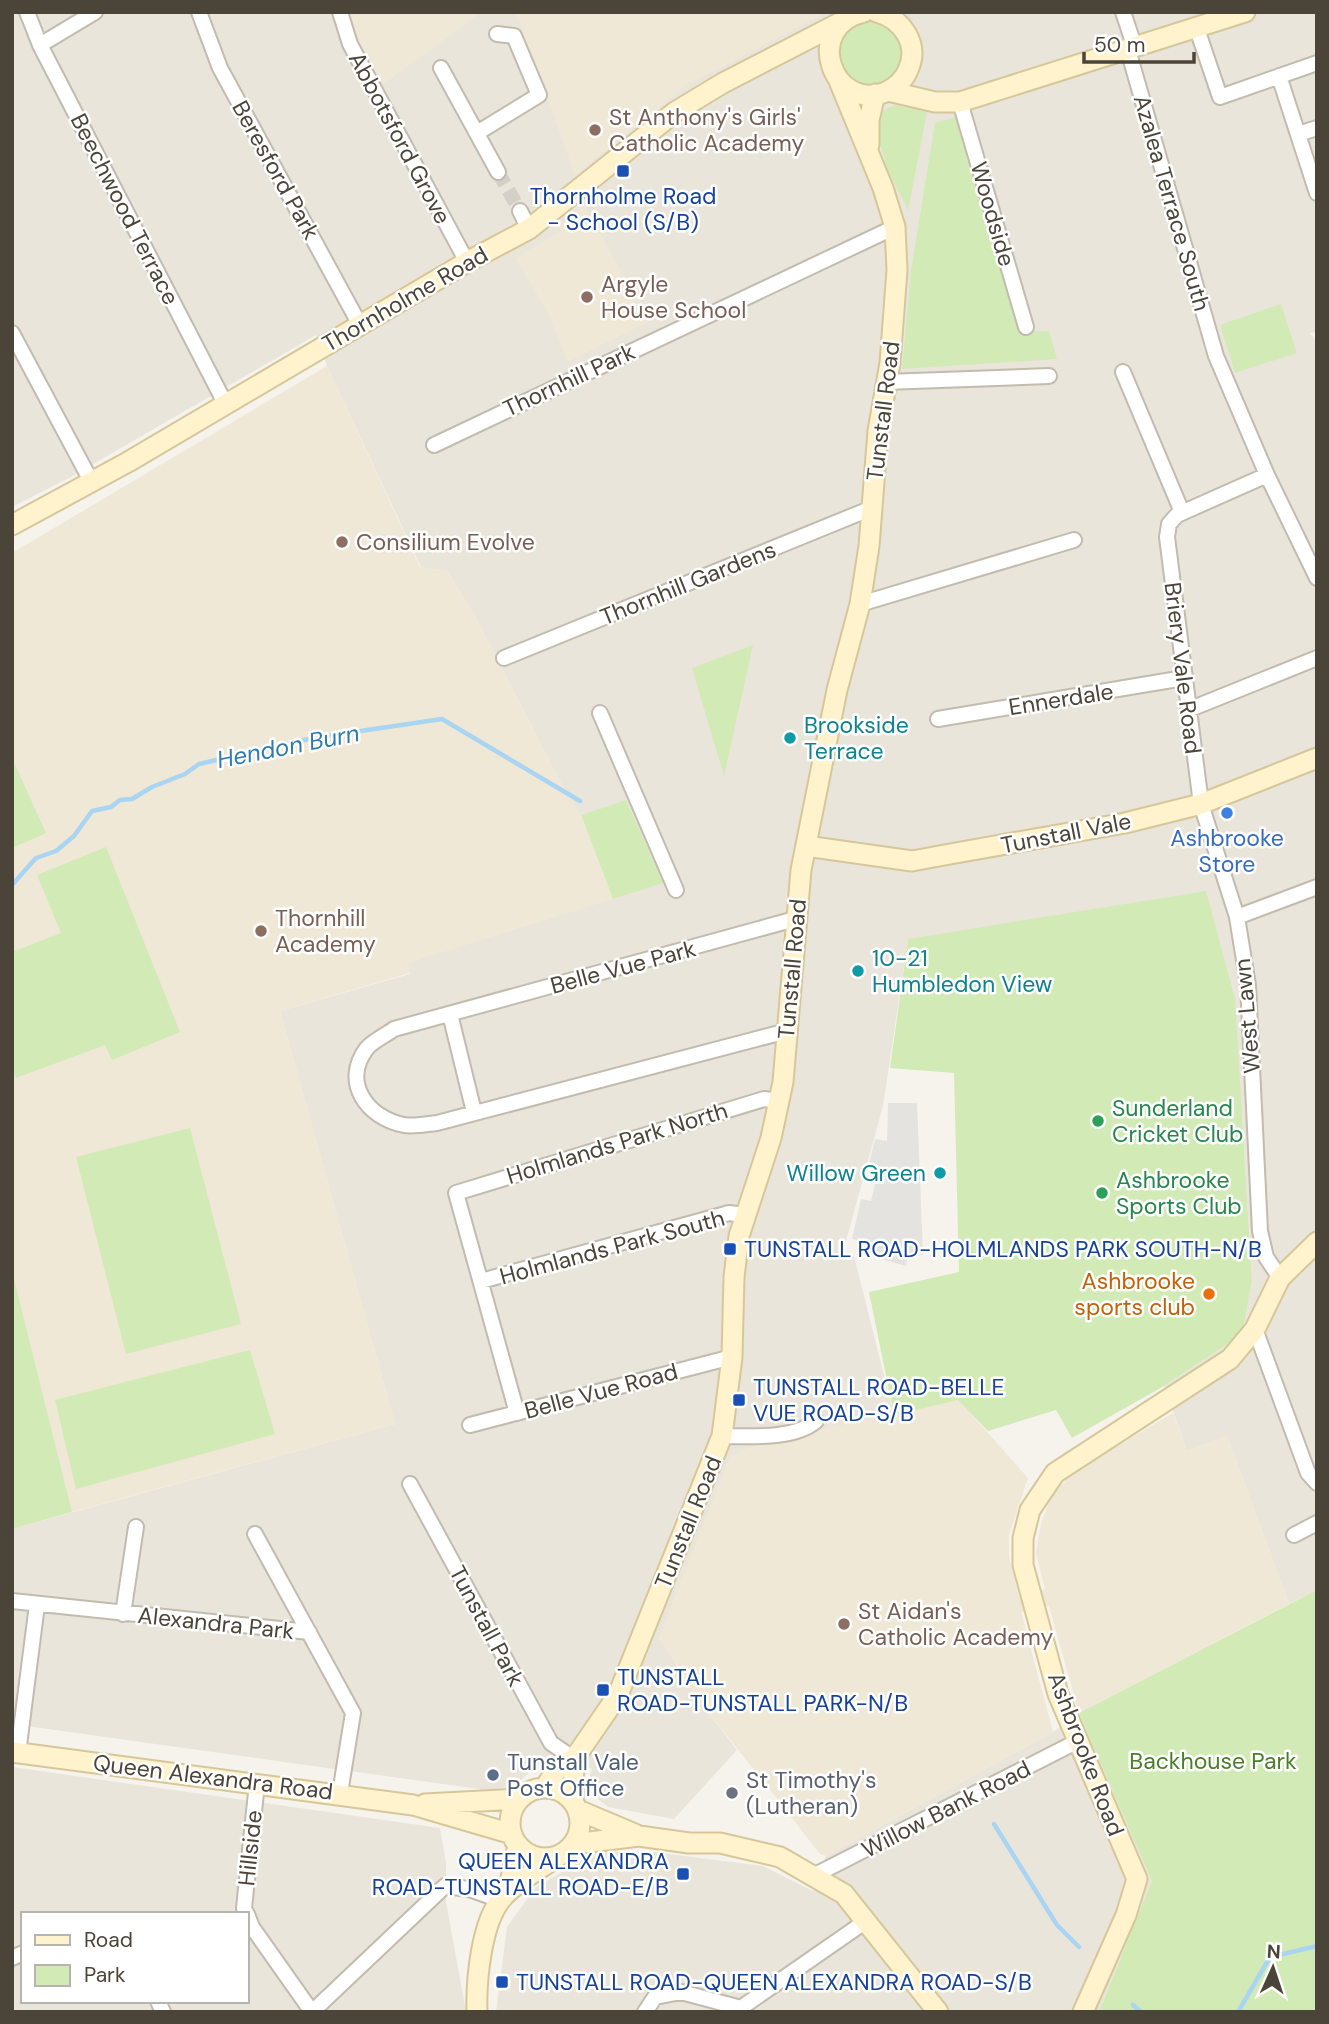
<svg xmlns="http://www.w3.org/2000/svg" width="1329" height="2024" font-family="'DM Sans',sans-serif">
	<style>
		.residential { fill: #eae5da; fill-rule: evenodd }
		.education { fill: #efe8d6 }
		.green { fill: #d2eab5 }
		.parking { fill: #e5e3e0 }
		.lines { fill: none; stroke-linecap: round; stroke-linejoin: round }
		.stream { stroke: #a9d4f2; stroke-width: 4.5 }
		.street-tunnel { stroke: #d4d0c8; stroke-width: 14; stroke-dasharray: 14 7; stroke-linecap: butt }
		.street-casing { stroke: #c2bbae; stroke-width: 18 }
		.secondary-casing { stroke: #d6c79b; stroke-width: 23 }
		.street { stroke: #fff; stroke-width: 14 }
		.secondary { stroke: #fff3cd; stroke-width: 19 }
		.education-dot { fill: #8d6e63; stroke: #fff; stroke-width: 2.5 }
		.transit-dot { fill: #1a4fb4; stroke: #fff; stroke-width: 2.5 }
		.culture-dot { fill: #0f9aa8; stroke: #fff; stroke-width: 2.5 }
		.shop-dot { fill: #3f7fe0; stroke: #fff; stroke-width: 2.5 }
		.leisure-dot { fill: #2e9e5b; stroke: #fff; stroke-width: 2.5 }
		.food-dot { fill: #e8710a; stroke: #fff; stroke-width: 2.5 }
		.service-dot { fill: #5c6f8a; stroke: #fff; stroke-width: 2.5 }
		.worship-dot { fill: #6b7280; stroke: #fff; stroke-width: 2.5 }
		.labels { text-anchor: middle; dominant-baseline: central; stroke-width: 5; stroke-linejoin: round; paint-order: stroke }
		.education-label { font-size: 23px; fill: #785e54; stroke: #fff; text-anchor: start }
		.street-label { font-size: 23px; fill: #4b4439; stroke: #fff }
		.transit-label { font-size: 23px; fill: #164399; stroke: #fff; text-anchor: start }
		.culture-label { font-size: 23px; fill: #0d838f; stroke: #fff; text-anchor: start }
		.shop-label { font-size: 23px; fill: #366cbe; stroke: #fff }
		.leisure-label { font-size: 23px; fill: #27864d; stroke: #fff; text-anchor: start }
		.food-label { font-size: 23px; fill: #c56008; stroke: #fff; text-anchor: end }
		.park-label { font-size: 23px; fill: #4a7f2a; stroke: #fff }
		.service-label { font-size: 23px; fill: #4e5e75; stroke: #fff; text-anchor: start }
		.worship-label { font-size: 23px; fill: #5b616d; stroke: #fff; text-anchor: start }
		.water-label { font-size: 24px; font-style: italic; fill: #2e7ab2; stroke: #fff }
	</style>
	<rect width="100%" height="100%" fill="#f6f3ec"/>
	<path class="residential" d="M12,12H1317V332L1310,333L1317,342V1590L1289,1604L1227,1436L1187,1451L1164,1386L1229,1343L1243,1329L1252,1281L1242,1114L908,939L883,1106L841,1259L854,1256L894,1415L659,1637L696,1696L737,1750L674,1819L608,1807L594,1796L588,1782L592,1769L552,1753L515,1785L493,1791L12,1724V1529L395,1424L280,1011L410,974L406,963L662,883L626,800L581,815L565,791L477,620L448,572L421,567L327,366L316,335L71,477L12,507Z
		M1079,1713L1153,1881L1099,2012H496L507,1927L536,1887L599,1851L653,1852L763,1866L813,1891L826,1856L1053,1732Z
		M12,1767L440,1828L446,1863V1902L466,2012H12ZM23,1914H247V2001H23Z"/>
	<path class="education" d="M348,12H482L382,85L357,41Z
		M516,12H827L687,85L575,175Z
		M585,205L648,322L567,362L550,317L516,258L561,231L559,227Z
		M327,366L420,567L448,572L477,620L565,791L581,815L613,899L407,963L410,973L280,1011L395,1424L72,1512L12,1270V553Z
		M958,1399L1028,1478L1009,1535V1557L1019,1596L1045,1589L1036,1553L1041,1524L1051,1496L1074,1472L1173,1413L1187,1451L1227,1436L1289,1604L1079,1713L1049,1606L1021,1612L1053,1732L826,1856L820,1854L696,1696L659,1637L730,1456L757,1444Z"/>
	<path class="green" d="M839 53a32 32 0 1 1 64 0a32 32 0 1 1-64 0Z
		M894,105L927,112L908,210L888,170L875,127L883,111Z
		M959,116L1019,332L1049,331L1057,359L902,369L911,271L935,123Z
		M1281,304L1297,353L1235,373L1220,325Z
		M753,645L724,776L692,668Z
		M12,758L46,833L12,848Z
		M626,800L663,883L613,899L581,815Z
		M106,847L180,1032L112,1060L105,1045L16,1078L12,1068V952L61,933L37,875Z
		M1206,891L1235,999L1252,1281L1243,1329L1229,1343L1164,1386L1072,1438L1056,1410L988,1431L958,1400L894,1415L869,1292L959,1272L954,1073L890,1068L908,939Z
		M190,1128L241,1324L126,1354L76,1157Z
		M12,1270L72,1512L12,1529Z
		M250,1350L275,1434L76,1489L55,1400Z
		M1317,1590V2012H1099L1152,1881L1079,1713Z"/>
	<path class="parking" d="M888,1103H917L923,1255L908,1256L906,1266L859,1253L862,1241L852,1239L861,1199L871,1201L878,1170L868,1168L875,1139L887,1141Z"/>
	<g class="lines">
		<path class="stream" d="M12,885L36,858L56,851L74,836L92,811L111,807L120,800L132,799L152,787L185,774L199,764L313,738L442,719L580,801
			M994,1824L1057,1925L1079,1947
			M1133,2005L1141,2012
			M1238,2012L1270,1957L1317,1946"/>
		<path class="street-tunnel" d="M498,172L520,211"/>
		<g class="street-casing">
			<path id="street" d="M27,12L40,45L226,405
				M199,12L220,68L360,325
				M340,12L350,44L467,262
				M1123,12L1135,48
				M1197,29L1220,97L1317,63
				M40,45L95,12
				M1128,50L1216,356L1267,475L1317,578
				M441,68L498,172
				M1279,76L1317,193
				M960,102L1026,327
				M477,133L539,95L514,36L497,34
				M1298,134L1317,128
				M520,211L529,229
				M12,333L91,481
				M1123,372L1182,512
				M885,382L1049,376
				M434,445L895,227
				M1267,475L1177,515L1169,524L1167,537L1201,804L1237,917L1248,985L1260,1231L1266,1257L1280,1278
				M860,604L1074,540
				M504,658L872,508
				M1188,710L1317,658
				M600,713L676,890
				M938,719L1184,678
				M1237,917L1317,887
				M450,1014L474,1112
				M787,1031L437,1123C426,1124 414,1127 404,1125C367,1118 341,1082 367,1048C373,1041 386,1035 394,1029L795,919
				M481,1281L729,1213L744,1215
				M1255,1329L1308,1473L1317,1483
				M517,1413L456,1193L764,1099L779,1101
				M470,1425L732,1357
				M722,1436C749,1436 794,1440 816,1421
				M410,1484L551,1743L574,1759
				M255,1534L353,1713L340,1793
				M1294,1535L1317,1523
				M12,1601L309,1632
				M123,1614L136,1527
				M18,1753L37,1605
				M815,1875L1076,1742
				M246,1914L244,1908L257,1783
				M247,1914L252,1927L312,2012
				M12,1958L23,1953
				M158,2001L163,2012
				M312,2012L445,1886L469,1889L500,1900
				M645,2012L655,1997L681,1992L741,2008
				M735,2012L866,1921"/>
		</g>
		<g class="secondary-casing">
			<path id="secondary" d="M864,12C802,26 832,113 886,92C896,87 904,80 908,70C920,44 902,19 877,12
				M888,91L935,102H960L1245,12
				M869,145V120L875,94
				M12,525L128,462L467,262L529,229L675,112L723,83L845,20
				M806,846L912,861L950,854L1125,823L1201,804L1317,758
				M12,1752L413,1805L512,1834
				M545,1787L559,1767L574,1759L618,1695L722,1436L732,1357L734,1277L739,1236L771,1138L783,1082L801,870L837,690L860,604L869,546L878,431L890,363L897,270L895,227L883,188L839,81
				M510 1823a35 35 0 1 1 70 0a35 35 0 1 1-70 0Z
				M573,1801L574,1759
				M425,1804L519,1799
				M578,1810L635,1834
				M574,1844L639,1836L689,1843H720L780,1857L844,1894L938,2012
				M508,1892L518,1845
				M477,2012C476,1981 481,1921 503,1897C518,1880 542,1868 560,1855
				M1083,2012L1126,1915L1137,1879L1058,1694L1023,1565V1538L1030,1510L1055,1473L1230,1359L1255,1329L1280,1278L1317,1242"/>
		</g>
		<use href="#street" class="street"/>
		<use href="#secondary" class="secondary"/>
	</g>
	<g class="education-dot">
		<circle cx="595" cy="130" r="7"/>
		<circle cx="587" cy="297" r="7"/>
		<circle cx="342" cy="542" r="7"/>
		<circle cx="261" cy="931" r="7"/>
		<circle cx="844" cy="1624" r="7"/>
	</g>
	<g class="transit-dot">
		<rect x="616" y="164" width="14" height="14" rx="3.5"/>
		<rect x="723" y="1242" width="14" height="14" rx="3.5"/>
		<rect x="732" y="1393" width="14" height="14" rx="3.5"/>
		<rect x="596" y="1683" width="14" height="14" rx="3.5"/>
		<rect x="676" y="1867" width="14" height="14" rx="3.5"/>
		<rect x="495" y="1975" width="14" height="14" rx="3.5"/>
	</g>
	<g class="culture-dot">
		<circle cx="790" cy="738" r="7"/>
		<circle cx="858" cy="971" r="7"/>
		<circle cx="940" cy="1173" r="7"/>
	</g>
	<circle class="shop-dot" cx="1227" cy="813" r="7"/>
	<g class="leisure-dot">
		<circle cx="1098" cy="1121" r="7"/>
		<circle cx="1102" cy="1193" r="7"/>
	</g>
	<circle class="food-dot" cx="1209" cy="1294" r="7"/>
	<circle class="service-dot" cx="493" cy="1775" r="7"/>
	<circle class="worship-dot" cx="732" cy="1793" r="7"/>
	<g class="labels">
		<g class="education-label">
			<text x="609" y="117">St Anthony's Girls'<tspan x="609" dy="26">Catholic Academy</tspan></text>
			<text x="601" y="284">Argyle<tspan x="601" dy="26">House School</tspan></text>
			<text x="356" y="542">Consilium Evolve</text>
			<text x="275" y="918">Thornhill<tspan x="275" dy="26">Academy</tspan></text>
			<text x="858" y="1611">St Aidan's<tspan x="858" dy="26">Catholic Academy</tspan></text>
		</g>
		<g class="street-label">
			<text transform="translate(400 138) rotate(62)">Abbotsford Grove</text>
			<text transform="translate(276 170) rotate(61)">Beresford Park</text>
			<text transform="translate(1172 203) rotate(74)">Azalea Terrace South</text>
			<text transform="translate(125 209) rotate(63)">Beechwood Terrace</text>
			<text transform="translate(993 214) rotate(74)">Woodside</text>
			<text transform="translate(405 299) rotate(-30)">Thornholme Road</text>
			<text transform="translate(569 380) rotate(-25)">Thornhill Park</text>
			<text transform="translate(883 411) rotate(-83)">Tunstall Road</text>
			<text transform="translate(688 583) rotate(-22)">Thornhill Gardens</text>
			<text transform="translate(1183 668) rotate(83)">Briery Vale Road</text>
			<text transform="translate(1061 699) rotate(-9)">Ennerdale</text>
			<text transform="translate(1066 833) rotate(-11)">Tunstall Vale</text>
			<text transform="translate(623 967) rotate(-15)">Belle Vue Park</text>
			<text transform="translate(792 969) rotate(-85)">Tunstall Road</text>
			<text transform="translate(1247 1016) rotate(-95)">West Lawn</text>
			<text transform="translate(617 1143) rotate(-17)">Holmlands Park North</text>
			<text transform="translate(612 1247) rotate(-15)">Holmlands Park South</text>
			<text transform="translate(601 1391) rotate(-15)">Belle Vue Road</text>
			<text transform="translate(688 1522) rotate(-68)">Tunstall Road</text>
			<text transform="translate(216 1623) rotate(6)">Alexandra Park</text>
			<text transform="translate(487 1626) rotate(62)">Tunstall Park</text>
			<text transform="translate(1086 1754) rotate(69)">Ashbrooke Road</text>
			<text transform="translate(213 1777) rotate(7)">Queen Alexandra Road</text>
			<text transform="translate(946 1809) rotate(-27)">Willow Bank Road</text>
			<text transform="translate(250 1848) rotate(-84)">Hillside</text>
		</g>
		<g class="transit-label">
			<text x="623" y="196" text-anchor="middle">Thornholme Road<tspan x="623" dy="26">- School (S/B)</tspan></text>
			<text x="744" y="1249">TUNSTALL ROAD-HOLMLANDS PARK SOUTH-N/B</text>
			<text x="753" y="1387">TUNSTALL ROAD-BELLE<tspan x="753" dy="26">VUE ROAD-S/B</tspan></text>
			<text x="617" y="1677">TUNSTALL<tspan x="617" dy="26">ROAD-TUNSTALL PARK-N/B</tspan></text>
			<text x="669" y="1861" text-anchor="end">QUEEN ALEXANDRA<tspan x="669" dy="26">ROAD-TUNSTALL ROAD-E/B</tspan></text>
			<text x="516" y="1982">TUNSTALL ROAD-QUEEN ALEXANDRA ROAD-S/B</text>
		</g>
		<g class="culture-label">
			<text x="804" y="725">Brookside<tspan x="804" dy="26">Terrace</tspan></text>
			<text x="872" y="958">10-21<tspan x="872" dy="26">Humbledon View</tspan></text>
			<text x="926" y="1173" text-anchor="end">Willow Green</text>
		</g>
		<g class="shop-label">
			<text x="1227" y="838">Ashbrooke<tspan x="1227" dy="26">Store</tspan></text>
		</g>
		<g class="leisure-label">
			<text x="1112" y="1108">Sunderland<tspan x="1112" dy="26">Cricket Club</tspan></text>
			<text x="1116" y="1180">Ashbrooke<tspan x="1116" dy="26">Sports Club</tspan></text>
		</g>
		<g class="food-label">
			<text x="1195" y="1281">Ashbrooke<tspan x="1195" dy="26">sports club</tspan></text>
		</g>
		<g class="park-label">
			<text x="1213" y="1761">Backhouse Park</text>
		</g>
		<g class="service-label">
			<text x="507" y="1762">Tunstall Vale<tspan x="507" dy="26">Post Office</tspan></text>
		</g>
		<g class="worship-label">
			<text x="746" y="1780">St Timothy's<tspan x="746" dy="26">(Lutheran)</tspan></text>
		</g>
		<g class="water-label">
			<text transform="translate(288 746) rotate(-11)">Hendon Burn</text>
		</g>
	</g>
	<rect width="1329" height="2024" fill="none" stroke="#4b4439" stroke-width="28"/>
	<rect x="21" y="1912" width="228" height="91" fill="#ffffff" stroke="#b7b4b0" stroke-width="2"/>
	<rect x="35" y="1935" width="35" height="10" fill="#fff3cd" stroke="#b7b4b0" stroke-width="2"/>
	<text x="84" y="1947" font-size="21" fill="#4b4439">Road</text>
	<rect x="35" y="1965" width="35" height="21" fill="#d2eab5" stroke="#b7b4b0" stroke-width="2"/>
	<text x="84" y="1982" font-size="21" fill="#4b4439">Park</text>
	<g transform="translate(1273 1968) rotate(3)" stroke="#ffffff" stroke-width="5" paint-order="stroke">
	<path d="M0-5L12 26L0 18L-12 26Z" fill="#4b4439"/>
	<text y="-10" font-size="19" font-weight="bold" text-anchor="middle" fill="#4b4439">N</text>
	</g>
	<path d="M1084 52v10h110v-10" fill="none" stroke="#4b4439" stroke-width="3.5"/>
	<text x="1094" y="52" font-size="21" fill="#4b4439" stroke="#ffffff" stroke-width="5" paint-order="stroke">50 m</text>
</svg>
